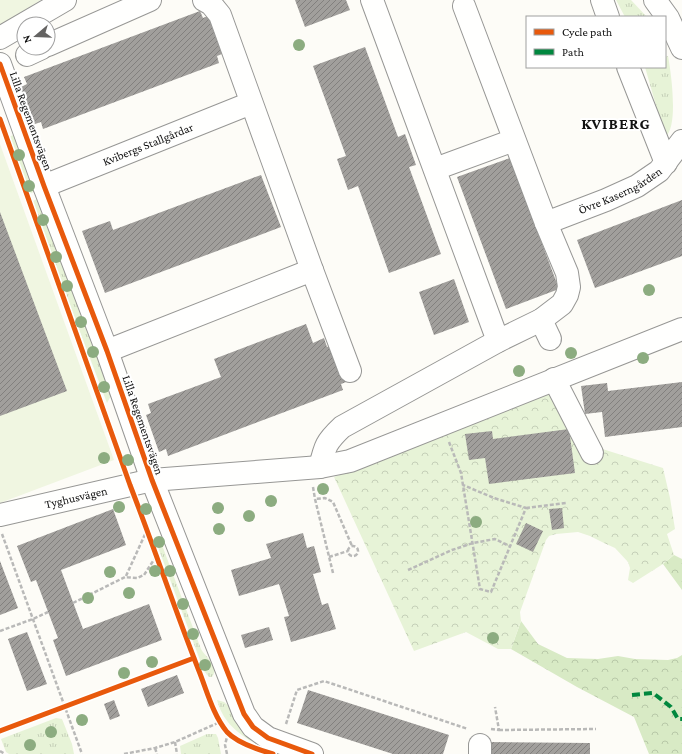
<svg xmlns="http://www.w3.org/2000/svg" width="682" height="754" font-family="'Crimson Pro',serif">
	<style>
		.grass { fill: url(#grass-tufts) }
		.forest { fill: url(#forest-crowns) }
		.park { fill: url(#park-crowns) }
		.pitch { fill: #f0f6e1 }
		.building { fill: url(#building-hatch) }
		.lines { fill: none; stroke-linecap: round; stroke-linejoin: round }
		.minor-casing { stroke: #979795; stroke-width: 24 }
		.path { stroke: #b9b9b8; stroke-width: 2.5; stroke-dasharray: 4 2; stroke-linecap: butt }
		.minor { stroke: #fffffe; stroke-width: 22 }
		.quiet { stroke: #00873e; stroke-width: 4; stroke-dasharray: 8 4; stroke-linecap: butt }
		.cycleway-casing { stroke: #fff; stroke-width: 8 }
		.cycleway { stroke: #e8590c; stroke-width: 5 }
		.tree { fill: #8cac80 }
		.labels { text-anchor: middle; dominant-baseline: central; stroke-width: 4; stroke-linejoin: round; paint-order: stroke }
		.street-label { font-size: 12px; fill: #111; stroke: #fff }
		.district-label { font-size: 16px; font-weight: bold; letter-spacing: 1px; fill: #111; stroke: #fff }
	</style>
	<defs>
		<pattern id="grass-tufts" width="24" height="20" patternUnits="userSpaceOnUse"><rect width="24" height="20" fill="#e7f3d7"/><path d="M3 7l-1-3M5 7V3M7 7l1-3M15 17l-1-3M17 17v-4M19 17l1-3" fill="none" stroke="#c5cfb8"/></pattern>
		<pattern id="forest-crowns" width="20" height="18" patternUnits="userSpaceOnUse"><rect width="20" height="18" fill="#d8eac5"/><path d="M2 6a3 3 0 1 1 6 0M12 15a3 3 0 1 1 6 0" fill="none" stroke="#b8c8a8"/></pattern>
		<pattern id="park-crowns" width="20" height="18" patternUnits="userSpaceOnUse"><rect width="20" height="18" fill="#e7f3d7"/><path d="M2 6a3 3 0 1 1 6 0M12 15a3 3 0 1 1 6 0" fill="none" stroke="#c5cfb8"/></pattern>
		<pattern id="building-hatch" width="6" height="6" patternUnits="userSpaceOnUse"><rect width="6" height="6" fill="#a19f9c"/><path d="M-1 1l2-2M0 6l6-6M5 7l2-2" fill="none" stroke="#82807e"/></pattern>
	</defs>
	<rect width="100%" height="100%" fill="#fdfcf7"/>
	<path class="grass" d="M616,0H631L647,17H625Z
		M668,56C671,71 679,128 665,137L645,67H665V57Z
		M13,135L14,136L35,191L28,195L9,140V137Z
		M39,198L112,394L107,403L31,203L33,201Z
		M159,537L201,649C206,658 220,666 212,677H209L204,671L155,539Z
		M217,700L224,702L229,706L239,726L252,742C234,730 223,721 217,700Z
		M56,718L62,719L72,744L74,754H9L6,752L1,739Z
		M207,734H216L218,738L221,754H181L180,746Z"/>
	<path class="forest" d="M674,555L682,559V590L663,564Z
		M521,621L538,644L567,658L598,659L618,656L635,659L668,660L677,658L682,655V754H649L634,717L577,687L511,649Z"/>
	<path class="park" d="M567,379L596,447L663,468L670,498L675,529L667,534L674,555L663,564L633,583L628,580L630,568L628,562L615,548L604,543L590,536L578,532L556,534L549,536L546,540L520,612L521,621L511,649H498L466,632L414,651L334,477L367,465Z"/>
	<path class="pitch" d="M0,0H41L0,26Z
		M0,144L114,460L0,503Z"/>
	<path class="building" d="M295,0H346L350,10L305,27Z
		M200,11L203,18L208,16L222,54L217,56L219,63L43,129L41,122L35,124L21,87L27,84L24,77Z
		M365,47L398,137L405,134L416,165L409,167L441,254L389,273L358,186L348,190L337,159L346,156L313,66Z
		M510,158L559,289L506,309L457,177Z
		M261,175L281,227L105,293L82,231L110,221L113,230Z
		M682,200V256L595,288L577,240Z
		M0,212L67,391L0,416Z
		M454,279L469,322L434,335L419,292Z
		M306,324L313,343L324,338L327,347L332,345L346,382L341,384L343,390L168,456L166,449L159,452L146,415L151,413L148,404L221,377L214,359Z
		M682,382V427L605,437L602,412L585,414L581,386L607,383L608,391Z
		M569,429L575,473L489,484L485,458L469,460L465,434L492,431L493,439Z
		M562,508L564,528L552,530L549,509Z
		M113,509L126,545L61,570L83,629L149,604L162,640L66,676L53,640L58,638L36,580L31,582L17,546Z
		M526,523L543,531L533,552L516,544Z
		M303,533L307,548L314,546L321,572L313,574L322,605L328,603L336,629L291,642L284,617L289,616L279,584L239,596L231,570L271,558L266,544Z
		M0,561L18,608L0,615Z
		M269,627L273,640L245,648L241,635Z
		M27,632L47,684L27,691L8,639Z
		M177,675L184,693L148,707L141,689Z
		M308,690L449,735L443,754H393L297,723Z
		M114,700L120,716L110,720L104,704Z
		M486,742L590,743V754H486Z"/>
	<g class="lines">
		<g class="minor-casing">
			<g id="minor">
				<path d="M204,0L211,4L220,15L312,270L350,371"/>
				<path d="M372,0L498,341"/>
				<path d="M602,0L608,17"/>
				<path d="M655,0L668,18L682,48"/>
				<path d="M0,38L65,0"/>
				<path d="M48,45L150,0"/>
				<path d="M27,55L42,48"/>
				<path d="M0,64L44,186L107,351L152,480L244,714L253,727L268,738L312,754"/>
				<path d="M628,67L666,163"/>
				<path d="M435,169L514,140"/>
				<path id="s1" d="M44,186L251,103"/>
				<path id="s2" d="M546,223L606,200L637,186L659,171L682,141"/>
				<path d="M541,320L550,339"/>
				<path d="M107,351L312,270"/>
				<path d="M554,379L592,453"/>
				<path d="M320,467C325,446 326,442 342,427L498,341L541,320L562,304L567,295L569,287L567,273L546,223L464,6"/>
				<path id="s3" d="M0,515L152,480L320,467L350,461L682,329"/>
				<path d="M480,754V745"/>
			</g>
		</g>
		<path class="path" d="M449,442L461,473L480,589L491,592L526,508L494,498L463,485
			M313,487L315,499
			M526,508L566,503
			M2,534L82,754
			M348 551a5 5 0 1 1 10 0a5 5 0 1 1-10 0Z
			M329,557L348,551
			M408,570L452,550L473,543L495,539L509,546
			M333,573L315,499L325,498L333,502L352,546
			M126,576L147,530
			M73,603L125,577L137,578L144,575L157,555
			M0,631L33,619L48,612
			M286,724L297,690L324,681L468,729
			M491,729L499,730L495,707
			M499,730L596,729
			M175,742L177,754
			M155,748L157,754
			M0,751L5,754
			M124,754L155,748L175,742L220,722
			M227,754L225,745L228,733"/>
		<use href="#minor" class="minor"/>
		<path class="quiet" d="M632,695L653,693L671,707L678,719H682"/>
		<g class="cycleway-casing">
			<path id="cycleway" d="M0,64L44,186L107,351L152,480L244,714L253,727L268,738L312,754
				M0,119L130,485C154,547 175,610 199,671C207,691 213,715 227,732C237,743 259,750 273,754
				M0,731L194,658"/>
		</g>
		<use href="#cycleway" class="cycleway"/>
	</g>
	<g class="tree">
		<circle cx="299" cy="45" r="6"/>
		<circle cx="19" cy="155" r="6"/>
		<circle cx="29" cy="186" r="6"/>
		<circle cx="43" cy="220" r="6"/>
		<circle cx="56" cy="257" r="6"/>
		<circle cx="67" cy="286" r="6"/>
		<circle cx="649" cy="290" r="6"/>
		<circle cx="81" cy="322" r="6"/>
		<circle cx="93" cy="352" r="6"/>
		<circle cx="571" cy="353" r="6"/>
		<circle cx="643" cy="358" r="6"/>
		<circle cx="519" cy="371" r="6"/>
		<circle cx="104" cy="387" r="6"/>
		<circle cx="104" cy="458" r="6"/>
		<circle cx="128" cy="460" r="6"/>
		<circle cx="323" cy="489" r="6"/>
		<circle cx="271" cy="501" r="6"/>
		<circle cx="119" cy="507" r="6"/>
		<circle cx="218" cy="508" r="6"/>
		<circle cx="146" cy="509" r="6"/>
		<circle cx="249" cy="516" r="6"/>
		<circle cx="476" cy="522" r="6"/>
		<circle cx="219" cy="529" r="6"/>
		<circle cx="159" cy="542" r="6"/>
		<circle cx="155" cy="571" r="6"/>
		<circle cx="170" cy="571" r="6"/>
		<circle cx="110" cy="572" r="6"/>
		<circle cx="129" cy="593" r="6"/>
		<circle cx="88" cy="598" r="6"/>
		<circle cx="183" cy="604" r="6"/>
		<circle cx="193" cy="634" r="6"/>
		<circle cx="493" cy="638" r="6"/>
		<circle cx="152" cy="662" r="6"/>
		<circle cx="205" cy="665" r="6"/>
		<circle cx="124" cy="673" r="6"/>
		<circle cx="82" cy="720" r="6"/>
		<circle cx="51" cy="732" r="6"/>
		<circle cx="30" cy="745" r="6"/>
	</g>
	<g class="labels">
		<g class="street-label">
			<text transform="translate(31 121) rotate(70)">Lilla Regementsvägen</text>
			<text stroke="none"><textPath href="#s1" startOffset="112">Kvibergs Stallgårdar</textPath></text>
			<text stroke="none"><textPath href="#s2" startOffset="81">Övre Kaserngården</textPath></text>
			<text transform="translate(143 425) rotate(71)">Lilla Regementsvägen</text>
			<text stroke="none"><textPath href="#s3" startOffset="78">Tyghusvägen</textPath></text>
		</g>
		<g class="district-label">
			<text x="616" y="123">KVIBERG</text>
		</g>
	</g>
	<rect x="526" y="16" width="140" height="52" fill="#ffffff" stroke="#a0a0a0"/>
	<rect x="534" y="29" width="20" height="6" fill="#e8590c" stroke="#a0a0a0"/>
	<text x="562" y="36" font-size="12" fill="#111111">Cycle path</text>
	<rect x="534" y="49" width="20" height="6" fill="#00873e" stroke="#a0a0a0"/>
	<text x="562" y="56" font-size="12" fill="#111111">Path</text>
	<g transform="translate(36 36) rotate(251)"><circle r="19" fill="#ffffff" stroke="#a0a0a0"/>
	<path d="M0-3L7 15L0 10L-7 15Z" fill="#646362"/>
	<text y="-6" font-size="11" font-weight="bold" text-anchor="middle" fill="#111111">N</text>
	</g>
</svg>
